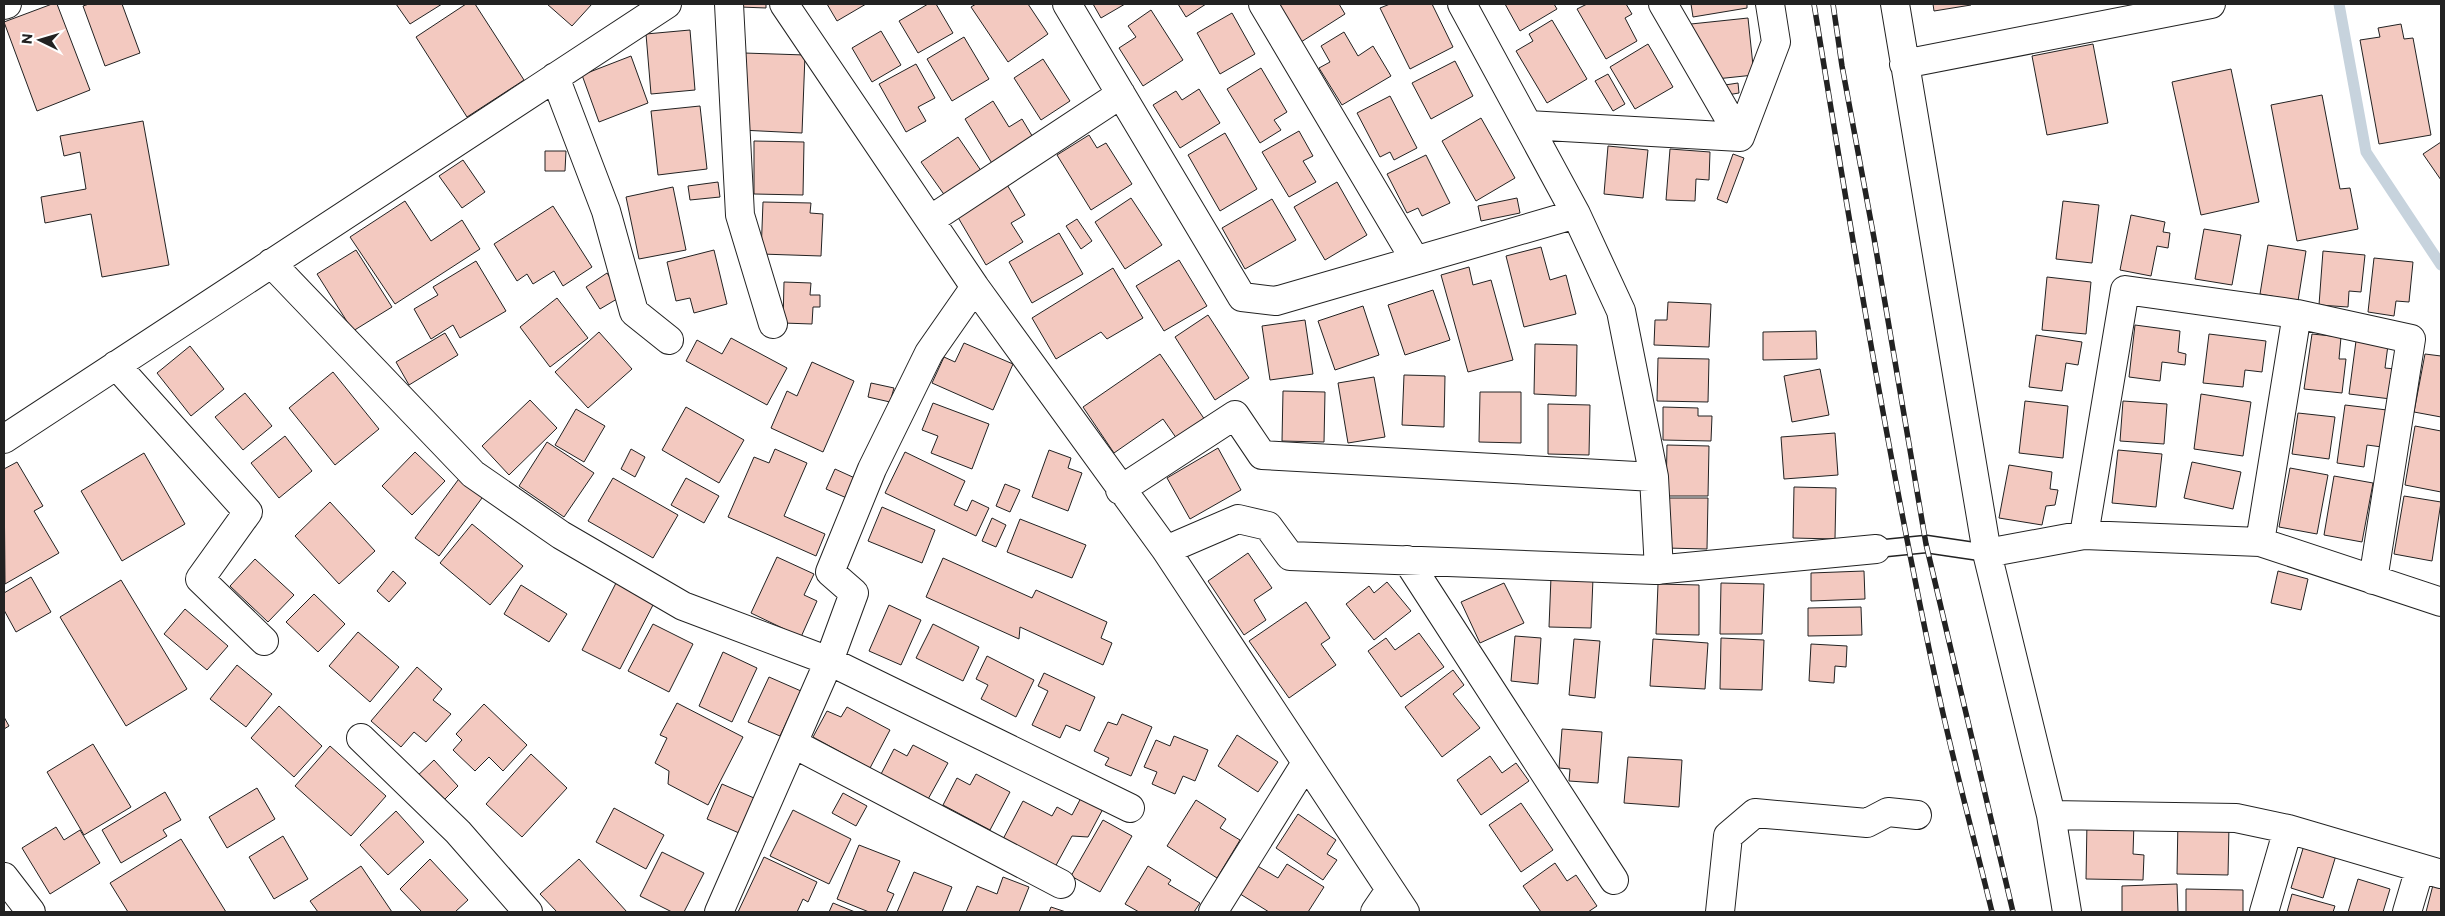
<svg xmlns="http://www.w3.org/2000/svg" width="2445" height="916" font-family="Commissioner,sans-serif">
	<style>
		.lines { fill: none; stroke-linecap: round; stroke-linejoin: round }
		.stream { stroke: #c7d3dd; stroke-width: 11 }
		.building { fill: #f3c9c0; stroke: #222 }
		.service-casing { stroke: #222; stroke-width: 19 }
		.minor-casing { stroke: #222; stroke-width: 30 }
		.service { stroke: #fff; stroke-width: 16 }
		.minor { stroke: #fff; stroke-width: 28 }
		.rail-casing { stroke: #222; stroke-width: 5.5 }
		.rail { stroke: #fff; stroke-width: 4; stroke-dasharray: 11; stroke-linecap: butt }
	</style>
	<rect width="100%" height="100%" fill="#fff"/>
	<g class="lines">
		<path class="stream" d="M2339,4L2366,152L2441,265"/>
	</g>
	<path class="building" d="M52,4H57L90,90L37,111L4,22Z
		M89,4H122L140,53L105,66L83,6Z
		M396,4H442L410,24Z
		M466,4H475L524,80L467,117L416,37Z
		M547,4H592L572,26Z
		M740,4H766V8L740,7Z
		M827,4H866L837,21Z
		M928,4H936L953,33L918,53L899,21Z
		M976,4H1028L1048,34L1008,62L971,7Z
		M1093,4H1125L1101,18Z
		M1178,4H1206L1186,17Z
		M1278,4H1339L1345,14L1301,42Z
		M1390,4H1432L1453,47L1410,69L1380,8Z
		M1505,4H1554L1557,9L1520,31Z
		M1587,4H1626L1632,14L1625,18L1637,41L1606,59L1577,9Z
		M1691,4H1747V8L1693,17Z
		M1933,4H1971V5L1934,11Z
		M1151,10L1183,60L1143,86L1119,48L1136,37L1128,26Z
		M1232,13L1255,54L1220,74L1197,33Z
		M1748,18L1754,75L1716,79L1691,24Z
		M1552,20L1587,79L1547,103L1516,51L1533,41L1529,34Z
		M2401,24L2404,39L2413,38L2431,135L2379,144L2360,40L2380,37L2378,28Z
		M690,30L695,90L651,94L646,34Z
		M881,31L901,65L872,82L852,48Z
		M1344,32L1358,56L1373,46L1391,76L1342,105L1319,68L1330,62L1321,46Z
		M964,37L989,79L952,101L927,59Z
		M1648,44L1673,87L1635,109L1610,67Z
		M2093,44L2108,123L2047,135L2032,56Z
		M744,53L805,55L802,133L740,130Z
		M631,56L648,103L599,122L582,75Z
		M1043,59L1070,101L1041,120L1014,78Z
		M1455,61L1473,96L1431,119L1412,83Z
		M916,64L935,98L918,107L926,121L906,132L879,84Z
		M1261,68L1287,112L1274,120L1281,130L1260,143L1227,89Z
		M2231,69L2259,202L2201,215L2172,82Z
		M1608,74L1625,104L1613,111L1595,81Z
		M1738,83L1739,93L1727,95L1725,85Z
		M1199,89L1220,123L1180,148L1153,105L1176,91L1182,100Z
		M2322,95L2340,189L2350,188L2358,229L2297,241L2271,105Z
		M1390,96L1417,148L1394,160L1390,152L1380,157L1357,113Z
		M993,101L1009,127L1022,119L1034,139L993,165L965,119Z
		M700,106L707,169L658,175L651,111Z
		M1481,118L1515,178L1476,201L1442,141Z
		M143,121L169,265L102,277L91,214L45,223L41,197L86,189L80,152L64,156L60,136Z
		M1299,131L1313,156L1303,161L1316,182L1289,197L1262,152Z
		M1225,133L1257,189L1220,211L1188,155Z
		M1089,135L1097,148L1106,143L1132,184L1091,210L1057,155Z
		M958,137L984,175L948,200L921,162Z
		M754,141L804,142L803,195L754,194Z
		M2441,142V180L2423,154Z
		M1608,146L1648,150L1643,198L1604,194Z
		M1670,149L1710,152L1709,180L1696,179L1695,201L1666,200Z
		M545,151H566L565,171H545Z
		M1733,154L1744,158L1727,203L1717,199Z
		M1426,155L1450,203L1422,216L1418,208L1407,213L1387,174Z
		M463,160L485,192L462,208L439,176Z
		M718,182L720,197L690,200L688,186Z
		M1337,182L1367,235L1325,260L1294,207Z
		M1006,183L1025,215L1011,223L1023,242L986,265L956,214Z
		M673,187L686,250L639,259L626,197Z
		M1131,198L1162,245L1125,269L1095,222Z
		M1517,198L1520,213L1481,221L1478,206Z
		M1272,199L1296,240L1245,269L1222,228Z
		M405,201L431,241L462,220L480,249L395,304L350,237Z
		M2063,201L2099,205L2092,263L2056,259Z
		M763,202L811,203L810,213L823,214L821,256L761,254Z
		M553,206L592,267L563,286L554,271L533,284L527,274L517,281L494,244Z
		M2131,215L2165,222L2163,232L2170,233L2168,248L2157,246L2151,276L2120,270Z
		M1077,219L1092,241L1081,249L1066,226Z
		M2204,229L2241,235L2232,285L2195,279Z
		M1059,233L1083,274L1032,303L1009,262Z
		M2268,245L2306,251L2298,301L2260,294Z
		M1541,247L1550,280L1566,275L1576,314L1524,327L1506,256Z
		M356,250L392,307L353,331L317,274Z
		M714,250L727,304L694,313L690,298L676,301L667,262Z
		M2323,251L2365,255L2361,292L2349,291L2348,307L2319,305Z
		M2374,258L2413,262L2409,302L2396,301L2394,316L2368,312Z
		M1179,260L1207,306L1164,331L1136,286Z
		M476,261L506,311L460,338L453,325L431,339L414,309L438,295L433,287Z
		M1469,267L1473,285L1491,280L1513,360L1468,372L1441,275Z
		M1113,268L1143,318L1107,339L1101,332L1056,359L1032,318Z
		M607,273L622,296L600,309L586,287Z
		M2047,277L2091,282L2086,334L2042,330Z
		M784,282L811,283L810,295H820V307H813L812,324L783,323Z
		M1433,290L1450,340L1405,355L1388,305Z
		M557,298L588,338L550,367L520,327Z
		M1668,302L1711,304L1709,347L1654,345L1655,320H1667Z
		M1363,306L1379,355L1335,370L1318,321Z
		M1208,315L1249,378L1215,400L1175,337Z
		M1305,320L1313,374L1270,380L1262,326Z
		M2135,325L2180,331L2178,352L2186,354L2185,365L2162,362L2160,381L2129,377Z
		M1816,331L1817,359L1763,360V332Z
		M599,332L632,369L588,408L555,372Z
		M445,333L458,355L409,385L396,362Z
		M2209,334L2266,341L2262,372L2245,370L2243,387L2203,383Z
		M2312,334L2341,337L2339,359H2346L2342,393L2304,389Z
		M2036,335L2082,342L2078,365L2066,363L2062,391L2029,387Z
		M731,338L787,368L767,405L686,361L697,340L722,354Z
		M2356,341L2388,345L2385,368L2395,369L2391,399L2349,394Z
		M964,343L1013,364L993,410L932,383L944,357L955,362Z
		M1535,344L1577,345L1576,396L1534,394Z
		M190,346L224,389L191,416L157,373Z
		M1160,354L1205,420L1177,439L1163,419L1114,453L1083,407Z
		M2425,354L2441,356V417L2414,412Z
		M1658,358L1709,359L1708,402L1657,401Z
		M812,362L854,381L823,452L771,428L787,391L797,396Z
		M1820,369L1829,415L1792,422L1784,376Z
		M333,372L379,429L335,465L289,408Z
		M1404,375L1445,376L1444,427L1402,425Z
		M1374,377L1385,437L1348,443L1338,383Z
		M871,383L894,388L890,402L868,397Z
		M1283,391L1325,392L1324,442L1282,441Z
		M1480,392H1521V443L1479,442Z
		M245,393L272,426L243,450L215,417Z
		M2201,394L2251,402L2243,456L2194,449Z
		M530,400L557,428L509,475L482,446Z
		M2025,401L2068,406L2063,458L2019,453Z
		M2123,401L2167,404L2164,444L2120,441Z
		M933,403L989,424L972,469L931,453L938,436L922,430Z
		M1548,404L1590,405L1589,455L1548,454Z
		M2345,405L2387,410L2382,447L2367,445L2364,467L2337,463Z
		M686,407L744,440L719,483L662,450Z
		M1663,407L1698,408V416H1712L1711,441L1663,440Z
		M576,409L605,426L584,462L555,445Z
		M2298,413L2335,417L2329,459L2292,454Z
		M2415,426L2441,431V492L2405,485Z
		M1835,433L1838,475L1784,479L1781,437Z
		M285,436L312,471L279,498L251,463Z
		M547,442L594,473L564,517L519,486Z
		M1667,445L1709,446L1708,496H1666Z
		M1218,448L1241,490L1190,519L1167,478Z
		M631,449L645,457L635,477L621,469Z
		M775,449L807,463L784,516L825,534L816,556L728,517L754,457L769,463Z
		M1049,450L1071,458L1068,468L1082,473L1068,511L1032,497Z
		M2118,450L2162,454L2156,507L2112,503Z
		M415,452L445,481L412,515L382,486Z
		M905,452L965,481L954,505L967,511L972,500L989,508L976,536L885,493Z
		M144,453L185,524L122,561L81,491Z
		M17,462L43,506L34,511L59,553L5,584L4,469Z
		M2192,462L2241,472L2233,509L2184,498Z
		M2009,465L2052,472L2050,489L2058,490L2055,505L2046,506L2042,525L1999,518Z
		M2290,468L2328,475L2317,534L2279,527Z
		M835,469L857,479L849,499L826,489Z
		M461,476L485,494L439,556L415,538Z
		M2334,476L2373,483L2362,542L2324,535Z
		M613,478L678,515L653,558L588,521Z
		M686,478L719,496L704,523L671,505Z
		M1005,484L1020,490L1010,512L996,506Z
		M1794,487L1836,488L1835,539L1793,538Z
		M2404,496L2441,502L2432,561L2394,554Z
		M1666,498H1708L1707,549L1666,548Z
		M330,502L375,551L339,584L295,536Z
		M882,507L935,530L922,563L868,541Z
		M992,518L1006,525L996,547L982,541Z
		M1020,519L1086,545L1072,578L1007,552Z
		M472,524L523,566L490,605L440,563Z
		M1248,553L1272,588L1254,600L1266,620L1244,635L1208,581Z
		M777,557L814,574L804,595L817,601L801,637L751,613Z
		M943,558L1032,598L1036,590L1107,622L1101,638L1112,643L1103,665L1020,627L1019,639L926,597Z
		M255,559L294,595L268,622L230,586Z
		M393,571L406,583L389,602L377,591Z
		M1864,571L1865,599L1811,601V573Z
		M2278,571L2308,579L2301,610L2271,603Z
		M31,577L51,612L16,632L4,610V593Z
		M1551,577L1593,578L1591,628L1549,627Z
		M121,580L187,689L126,726L60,617Z
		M1387,582L1411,611L1374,640L1346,604L1369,586L1374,593Z
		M616,583L654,603L620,669L582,650Z
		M1504,583L1524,623L1480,643L1461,602Z
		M1721,583L1764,584L1762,634H1720Z
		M1658,584L1699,585V635L1656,634Z
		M521,585L567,614L549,642L504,614Z
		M314,594L345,624L318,652L286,622Z
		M1306,602L1330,638L1321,644L1336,665L1289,698L1249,641Z
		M889,605L921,620L901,665L869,651Z
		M1861,607L1862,635L1808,636V608Z
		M185,609L228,646L207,670L164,634Z
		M653,624L693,644L669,692L628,671Z
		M933,624L979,647L963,681L916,658Z
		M358,632L399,667L370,702L329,666Z
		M1419,633L1444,667L1401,697L1368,651L1386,638L1395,650Z
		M1515,636L1541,638L1538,684L1511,681Z
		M1721,638L1764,640L1762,690L1720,689Z
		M1574,639L1600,641L1595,698L1569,695Z
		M1653,639L1708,643L1705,689L1650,686Z
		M1811,644L1847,646L1846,667L1835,666L1834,683L1809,681Z
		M723,652L757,668L732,722L699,706Z
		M987,656L1034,680L1016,717L981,699L988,685L976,679Z
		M237,665L272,694L246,727L210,699Z
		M417,667L442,689L433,700L451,714L426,742L414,732L401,747L371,721Z
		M1453,670L1464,685L1453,694L1480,728L1442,757L1405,707Z
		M1044,673L1095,697L1080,731L1066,725L1060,738L1032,725L1048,691L1038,686Z
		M769,677L801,691L780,736L748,722Z
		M677,703L743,737L708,805L668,784L669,771L655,763L667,738L660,735Z
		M484,704L527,745L503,771L489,757L475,771L453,750L462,740L456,734Z
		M279,706L322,746L294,777L251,738Z
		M847,707L890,730L870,768L813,737L827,711L841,717Z
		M1122,714L1152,727L1131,776L1105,765L1109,758L1094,751L1108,722L1117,725Z
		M4,717L9,726L4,729Z
		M1562,729L1602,732L1598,783L1569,781L1570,769L1559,768Z
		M1237,735L1278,762L1258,792L1218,766Z
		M1174,736L1208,750L1195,781L1183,776L1175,794L1152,784L1157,772L1144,767L1156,740L1170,746Z
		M93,744L131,807L84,835L47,772Z
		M913,745L948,763L927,801L880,776L894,749L907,756Z
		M330,746L386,796L351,836L295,786Z
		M531,754L567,788L522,837L486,804Z
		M1490,756L1502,773L1516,763L1529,781L1481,815L1457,780Z
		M1628,757L1682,760L1679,807L1624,803Z
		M434,760L458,786L438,806L413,780Z
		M976,774L1010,792L990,830L943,805L957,778L970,785Z
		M722,784L754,798L739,833L707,819Z
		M257,788L275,819L227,848L209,817Z
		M165,792L181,820L163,830L167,836L121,863L102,830Z
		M843,793L867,806L856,826L832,813Z
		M1082,796L1104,807L1088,837L1072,836L1054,869L1002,841L1023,801L1052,816L1057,807L1072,815Z
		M1196,800L1226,819L1220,828L1240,840L1217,878L1167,846Z
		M1521,803L1553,850L1521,872L1489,825Z
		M614,808L664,835L646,869L596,842Z
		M793,810L851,839L829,884L770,856Z
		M396,811L424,842L388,875L360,845Z
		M1298,814L1336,840L1327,854L1337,860L1323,880L1276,848Z
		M2178,819L2229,825L2228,875L2177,874Z
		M1103,820L1132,836L1100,892L1071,876Z
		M2087,821L2134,822L2133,854L2144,855L2143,880L2086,879Z
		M56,827L64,840L80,830L100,863L50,894L22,848Z
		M283,836L308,879L274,899L249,857Z
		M181,839L226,912H128L110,883Z
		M2305,842L2337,852L2323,898L2291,888Z
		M859,845L900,861L887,891L894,894L886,912H869L837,899Z
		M662,852L704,873L684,912H672L640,896Z
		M764,857L817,882L808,902L803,899L797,912H738Z
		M430,859L468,900L455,912H422L400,889Z
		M579,859L627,912H557L540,894Z
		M1555,863L1567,881L1576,875L1597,906L1588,912H1541L1523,886Z
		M1254,864L1278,878L1287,864L1324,887L1308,912H1269L1237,892Z
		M361,866L392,912H318L310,901Z
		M1148,866L1171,880L1168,884L1200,903L1194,912H1139L1125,904Z
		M914,872L952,887L942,912H897Z
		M1003,877L1029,887L1019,912H966L977,886L997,894Z
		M2358,879L2390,889L2383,912H2348Z
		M2177,884L2178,912H2122V886Z
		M2433,885L2441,887V912H2426Z
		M2186,889L2243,890V912H2186Z
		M2292,894L2335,906L2333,912H2287Z
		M833,903L855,912H829Z
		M1051,907L1066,912H1049Z"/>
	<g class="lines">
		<g class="service-casing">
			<path id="service" d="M1876,549L1926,544L1987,553"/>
		</g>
		<g class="minor-casing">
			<path id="minor" d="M729,4L740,215L773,324
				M784,4L975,287L1166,550L1405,912
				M1067,4L1242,297L1276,301L1576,214L1462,4
				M1263,4L1415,260
				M1663,4L1740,137
				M1895,4L1987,553L2051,815L2067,912
				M4,5L7,4
				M1904,64L2211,4
				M555,77L606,211L634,312L669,340
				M1528,125L1740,137L1776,42L1770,4
				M930,220L1121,94
				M271,263L473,474L561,535L683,606L829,661L1130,808
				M2297,314L2411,339L2373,580
				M116,365L248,512L200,579L264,641
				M4,439L667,4
				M1654,477L1659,570
				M1120,490L1235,415L1262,455L1654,477L1621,311L1576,214
				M2084,535L2125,290L2297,314L2260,542
				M1166,550L1238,519L1268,526L1290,556L1655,570L1876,549
				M1987,553L2084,535L2260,542L2441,602
				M1407,560L1614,880
				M361,738L458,832L528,912
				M794,744L1061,884
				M2051,815L2236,818L2288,829L2441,874
				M4,877L31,912
				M719,912L829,661L854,593L830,572L872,469L929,353L975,287
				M1213,912L1306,763
				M1375,912L1390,890
				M1720,912L1728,836L1755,813L1867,823L1888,812L1917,815
				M2264,912L2288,829
				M2407,912L2420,868"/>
		</g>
		<use href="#service" class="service"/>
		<use href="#minor" class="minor"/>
		<g class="rail-casing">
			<path id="rail" d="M1814,4C1851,233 1889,463 1938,691C1954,765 1974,838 1992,912
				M1833,4L1842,66L1874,238L1926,544L2013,912"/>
		</g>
		<use href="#rail" class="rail"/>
	</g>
	<rect width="2445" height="916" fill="none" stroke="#222222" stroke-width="10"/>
	<g transform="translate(40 40) rotate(275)" stroke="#ffffff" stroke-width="4" paint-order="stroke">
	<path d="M0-4L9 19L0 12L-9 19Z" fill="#222222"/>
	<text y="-8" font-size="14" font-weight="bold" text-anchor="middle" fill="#222222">N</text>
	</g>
</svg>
